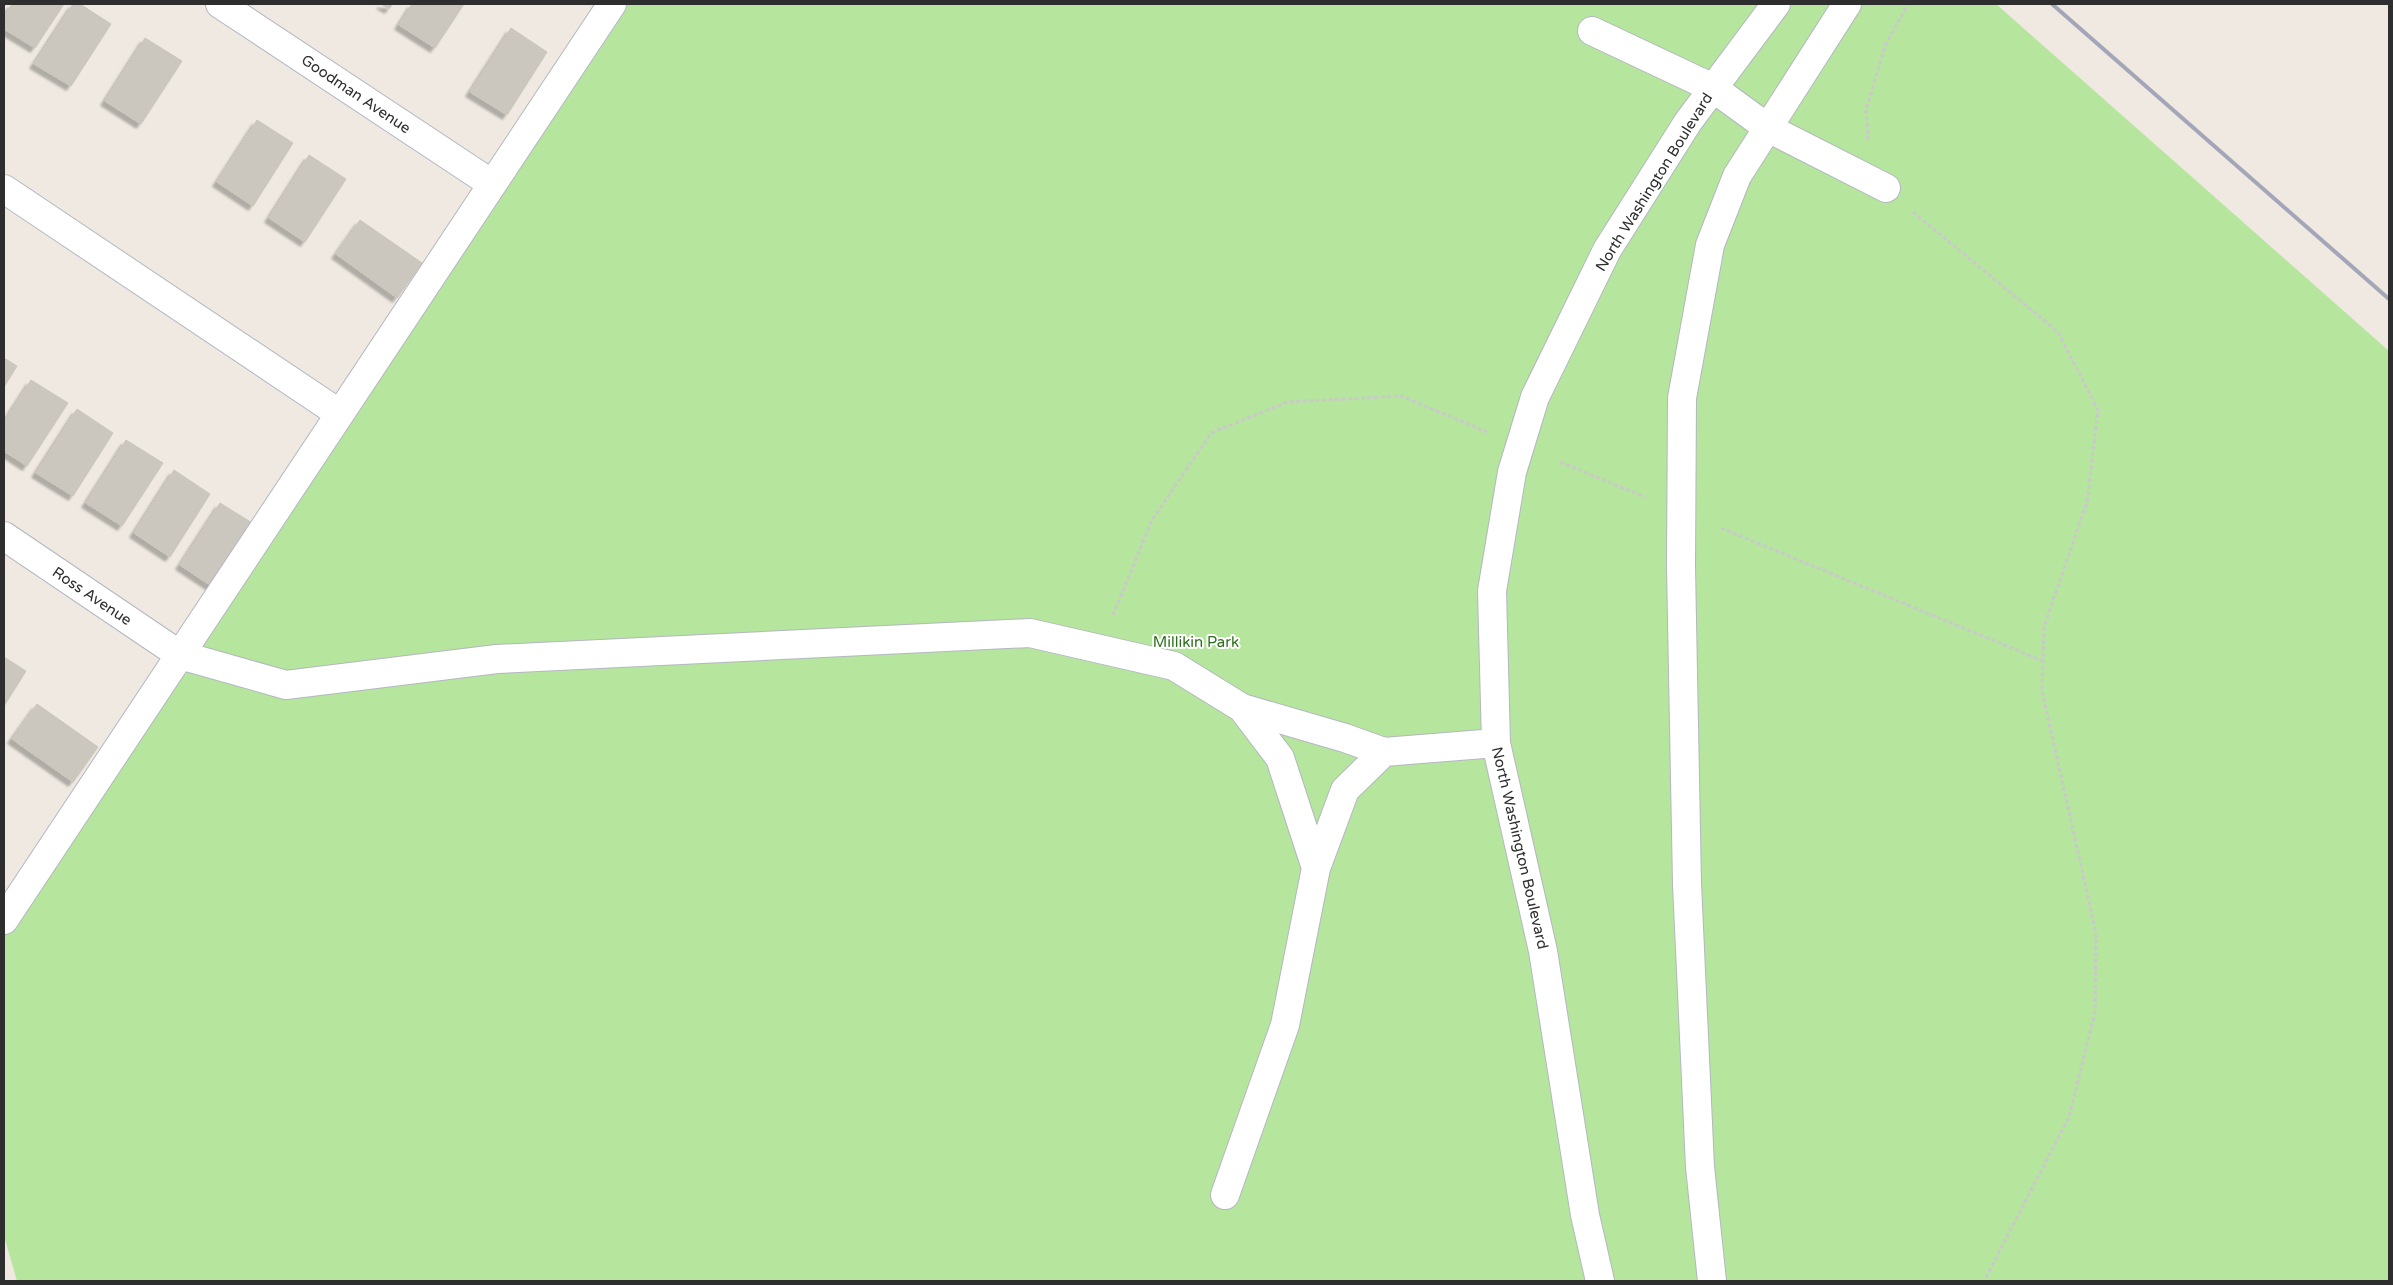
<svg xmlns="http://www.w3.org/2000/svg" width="2393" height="1285" font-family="'Varela Round',sans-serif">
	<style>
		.green { fill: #b6e59e }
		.building { fill: #cbc7bf; stroke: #cbc5ba; filter: url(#shadow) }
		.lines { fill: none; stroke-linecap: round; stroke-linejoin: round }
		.minor-casing { stroke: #b4b7c1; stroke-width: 30 }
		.path { stroke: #c9c9c9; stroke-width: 3; stroke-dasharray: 4 2.5; stroke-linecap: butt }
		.minor { stroke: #fff; stroke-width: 28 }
		.rail { stroke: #a3a6b8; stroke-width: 4 }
		.labels { text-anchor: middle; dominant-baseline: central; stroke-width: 4; stroke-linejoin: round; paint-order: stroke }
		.street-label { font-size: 15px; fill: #2e2e2e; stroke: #fff }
		.park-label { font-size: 15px; fill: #2c6e1b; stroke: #fff }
	</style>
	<defs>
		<filter id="shadow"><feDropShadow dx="-4.5" dy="4.5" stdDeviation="1" flood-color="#0004"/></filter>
	</defs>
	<rect width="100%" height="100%" fill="#efe9e1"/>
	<path class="green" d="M612,4H1996L2389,351V1281H17L4,1236V920Z"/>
	<path class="building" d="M12,4H64L35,48L4,29V17Z
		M73,4H80L111,24L71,86L34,64Z
		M381,4H393L389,9Z
		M412,4H464L435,48L399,25Z
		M511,28L547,52L507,115L470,92Z
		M145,38L182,61L141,124L105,101Z
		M257,120L293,143L253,206L217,182Z
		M309,155L346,179L305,242L269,218Z
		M360,220L422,263L397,298L336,254Z
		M4,358L17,366L4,387Z
		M31,380L68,403L27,466L4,451V422Z
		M77,409L113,433L73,496L36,473Z
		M126,440L163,463L122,526L86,503Z
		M174,470L210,494L170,557L134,533Z
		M220,503L257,526L216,589L180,565Z
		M4,657L26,671L4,706Z
		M37,704L98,747L73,782L12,739Z"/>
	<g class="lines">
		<g class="minor-casing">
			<path id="minor" d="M220,4L492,184
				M1592,31L1713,88L1768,128L1886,188
				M4,189L340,414
				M4,536L180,655L286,685L497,659L1030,633L1174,666L1242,708L1280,758L1316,868
				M1242,708L1345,738L1384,752L1496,743
				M4,920L612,4
				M1225,1195L1285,1025L1316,868L1345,790L1384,752
				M1600,1281L1585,1215L1543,951L1496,743L1492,591L1512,472L1535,397L1607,250L1688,122L1776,4
				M1712,1281L1700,1167L1687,884L1681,567L1682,398L1710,245L1737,176L1847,4"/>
		</g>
		<path class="path" d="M1868,140L1866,110L1885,46L1908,4
			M1913,212L2058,332L2098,410L2087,502L2044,627L2042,691L2096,933L2095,1012L2069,1117L1984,1281
			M1560,462L1645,497
			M1721,528L2043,661
			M1113,615L1152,520L1211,433L1287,402L1401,396L1487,432"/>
		<use href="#minor" class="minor"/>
		<path class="rail" d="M2052,4L2389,299"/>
	</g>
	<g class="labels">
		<g class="street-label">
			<text transform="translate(356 94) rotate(34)">Goodman Avenue</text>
			<text transform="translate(1654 182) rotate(-58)">North Washington Boulevard</text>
			<text transform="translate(92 596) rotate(34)">Ross Avenue</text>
			<text transform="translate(1520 848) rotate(77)">North Washington Boulevard</text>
		</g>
		<g class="park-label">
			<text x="1196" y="642">Millikin Park</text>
		</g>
	</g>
	<rect width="2393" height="1285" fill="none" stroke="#2e2e2e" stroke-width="10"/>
</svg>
